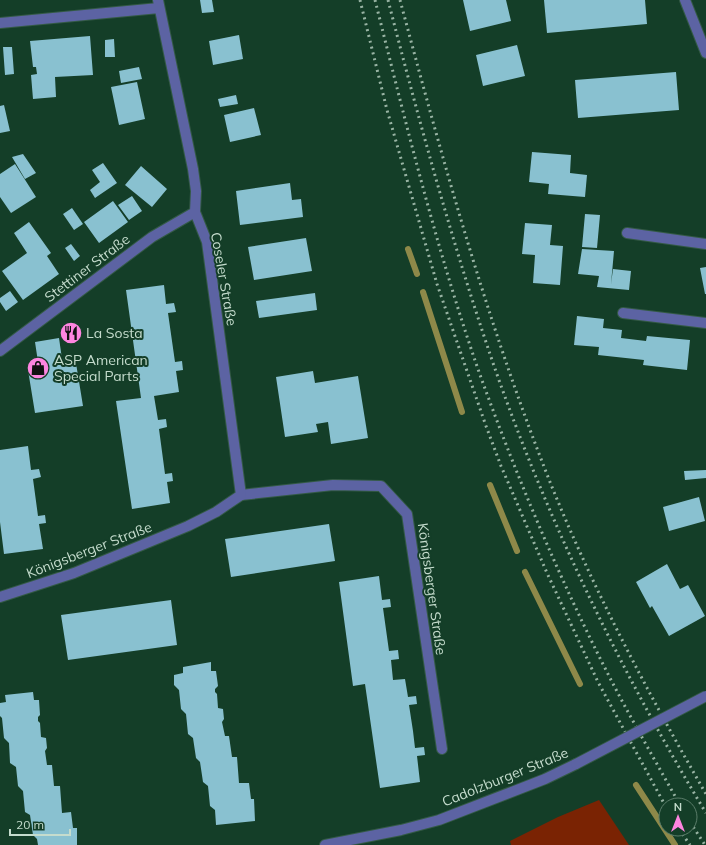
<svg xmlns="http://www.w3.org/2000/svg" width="706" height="845" font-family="Mulish,sans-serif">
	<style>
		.green { fill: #7a2303 }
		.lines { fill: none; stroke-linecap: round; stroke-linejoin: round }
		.stream { stroke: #8e8949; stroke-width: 6 }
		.building { fill: #89c1d0 }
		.service-casing { stroke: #345a46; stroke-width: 12 }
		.minor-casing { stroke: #345a46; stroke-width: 12 }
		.service { stroke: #5c63a3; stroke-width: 10 }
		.minor { stroke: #5c63a3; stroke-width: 10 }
		.rail { stroke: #99b4a4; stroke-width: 3; stroke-dasharray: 2 4; stroke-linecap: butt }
		.minor-bridge-casing { stroke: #345a46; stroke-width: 12; stroke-linecap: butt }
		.minor-bridge { stroke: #5c63a3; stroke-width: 10 }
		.labels { text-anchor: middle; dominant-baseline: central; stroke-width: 4; stroke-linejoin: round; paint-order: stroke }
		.street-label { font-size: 14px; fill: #c5dccd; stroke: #143e28 }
		.poi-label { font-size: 14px; fill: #c5dccd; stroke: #143e28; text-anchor: start }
	</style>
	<rect width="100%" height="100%" fill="#143e28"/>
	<path class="green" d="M599,800L629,845H511L510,841L558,817Z"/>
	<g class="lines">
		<path class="stream" d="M408,249L417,274
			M423,292L462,412
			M490,485L517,551
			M525,572L580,684
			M636,785L675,845"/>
	</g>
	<path class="building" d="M200,0H212L214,12L202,13Z
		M463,0H506L511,21L470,31Z
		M544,0H645L647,24L547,33Z
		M239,35L243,59L213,65L209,41Z
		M90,36L93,75L55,77L56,97L33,99L31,75L37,74L36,67H33L30,41Z
		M114,39L115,57H105V40Z
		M517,45L525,76L483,86L476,55Z
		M3,47H12L14,74L5,75Z
		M139,67L142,79L121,83L119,71Z
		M676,72L679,110L578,118L575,80Z
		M137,82L145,119L119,125L111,87Z
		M236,95L238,104L220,107L218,99Z
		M4,105L10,131L0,133V106Z
		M254,108L261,135L230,142L224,115Z
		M532,152L571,155L570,173L587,175L585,197L548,194L549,184L529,182Z
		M23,154L36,173L25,179L12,157Z
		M103,163L117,183L95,198L90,190L100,182L92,170Z
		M15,164L36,197L11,213L0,197V174Z
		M141,166L167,189L152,207L125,185Z
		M290,183L292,200L301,199L303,217L240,225L236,191Z
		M132,196L142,211L129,220L118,205Z
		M113,201L128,222L99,243L84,222Z
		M72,208L83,224L74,230L63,214Z
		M585,214L600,215L597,248L582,247Z
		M29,222L51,253L47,256L59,274L23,300L2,271L27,253L14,233Z
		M525,223L552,225L550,245L563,246L560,285L533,283L535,255L522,254Z
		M306,238L312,271L254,280L248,247Z
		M71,244L80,256L74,261L65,248Z
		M582,249L614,251L611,284L613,269L631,271L629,290L597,287L599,276L578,274Z
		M706,267V294H705L700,268Z
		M164,285L166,304L174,303L176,312L168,313L175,362L182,361L183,370L176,371L179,392L154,396L158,420L166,419L167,427L159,429L165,474L172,473L173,481L167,482L170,503L132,509L116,401L141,398L126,290Z
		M10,291L18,302L6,311L0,302V298Z
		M315,293L317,310L259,318L256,301Z
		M577,316L604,319L603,328L622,330L621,338L646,341L647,336L690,340L687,370L643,365L644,360L598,355L599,347L574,345Z
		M59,338L62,359L75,357L83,406L35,413L27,364L38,362L35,342Z
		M313,371L315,383L358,376L368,438L331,444L328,422L316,424L318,432L285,437L276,377Z
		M28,446L31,470L39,469L41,477L33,479L38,516L45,515L46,523L39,524L43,549L4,554L0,522V450Z
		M706,470V478L685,480L684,471Z
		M699,497L705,521L669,531L663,507Z
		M329,524L335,561L231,577L225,539Z
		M667,564L680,589L688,585L705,616L669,636L652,606L650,608L636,582Z
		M379,576L382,600L390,599L391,607L383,608L389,651L398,650L399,659L391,660L393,680L405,679L408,697L416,696L417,704L409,705L413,731L415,748L424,747L425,755L417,756L420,782L380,788L365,684L353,686L339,582Z
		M171,600L177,645L68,660L61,615Z
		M211,662V671H216L218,686L215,689V692L217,694L218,708L223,709L224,719L222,722L225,736H229L232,757H237L239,783H249L251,799H254L255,821L216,825L215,810L210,806L208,786L203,782L200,762L196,758L193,738L188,734L186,714L181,709L179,690L174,685V675L183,673V667Z
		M33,692L34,700H39L40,715L38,717V721L40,723L41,737L46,738L47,748L45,751L47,765H52L54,786H60L62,813L71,812L73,828H77V845H38L37,839L33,835L30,815L25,812L23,791L18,786L16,767L10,763L9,743L4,738L2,718L0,716V703L6,702L5,695Z"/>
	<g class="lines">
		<g class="service-casing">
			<path id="service" d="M627,233L706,244
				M623,313L706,323
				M241,495L333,485L381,486L407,514L442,749"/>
		</g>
		<g class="minor-casing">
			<path id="minor" d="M685,0L706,53
				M0,23L159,8
				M0,351L152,237L195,212
				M0,597L74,573L188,526L216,512L241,495L207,242L195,212L196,191L193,169L158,0
				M325,845L401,830L439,820L545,779L576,764"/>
		</g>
		<use href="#service" class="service"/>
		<use href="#minor" class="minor"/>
		<path class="rail" d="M360,0L387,110L437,284L486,426L501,466L547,573L598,682L666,807
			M375,0C406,124 437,251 479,372C516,475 559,578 609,676C631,719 656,762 680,805
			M388,0C419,121 452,242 492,360C546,518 620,670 706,813
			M400,0C444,165 489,329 552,487C595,593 649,695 706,794
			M690,822L705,845
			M679,829L690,845"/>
		<g class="minor-bridge-casing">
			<path id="minor-bridge" d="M576,764L706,696"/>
		</g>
		<use href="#minor-bridge" class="minor-bridge"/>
	</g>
	<defs>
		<g id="restaurant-disc" transform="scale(1.15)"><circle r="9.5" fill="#fe85e0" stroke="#143e28"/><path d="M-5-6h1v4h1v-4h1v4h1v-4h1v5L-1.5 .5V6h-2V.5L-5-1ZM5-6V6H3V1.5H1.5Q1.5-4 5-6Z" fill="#111"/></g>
		<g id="shop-disc" transform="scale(1.15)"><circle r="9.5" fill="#fe85e0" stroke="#143e28"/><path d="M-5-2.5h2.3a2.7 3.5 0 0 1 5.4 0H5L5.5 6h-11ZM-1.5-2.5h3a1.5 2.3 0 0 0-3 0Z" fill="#111"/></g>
	</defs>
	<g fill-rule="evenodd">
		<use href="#restaurant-disc" x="71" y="333"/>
		<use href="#shop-disc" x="38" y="368"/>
	</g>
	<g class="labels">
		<g class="street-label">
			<text transform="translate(87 268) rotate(-37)">Stettiner Straße</text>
			<text transform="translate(224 279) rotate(80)">Coseler Straße</text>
			<text transform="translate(89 550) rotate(-21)">Königsberger Straße</text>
			<text transform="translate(432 589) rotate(82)">Königsberger Straße</text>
			<text transform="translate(505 777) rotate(-22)">Cadolzburger Straße</text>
		</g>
		<g class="poi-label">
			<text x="86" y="333">La Sosta</text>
			<text x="54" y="360">ASP American<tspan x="54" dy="16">Special Parts</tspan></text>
		</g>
	</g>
	<g transform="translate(678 817)"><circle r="19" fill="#143e28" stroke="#5b7d6a"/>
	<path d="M0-3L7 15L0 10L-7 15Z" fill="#fe85e0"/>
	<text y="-6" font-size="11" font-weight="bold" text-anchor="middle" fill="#c5dccd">N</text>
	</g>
	<path d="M10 829v6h60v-6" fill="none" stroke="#c5dccd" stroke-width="2"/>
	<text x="16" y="829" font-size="12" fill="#c5dccd" stroke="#143e28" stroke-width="3" paint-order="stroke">20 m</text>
</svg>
